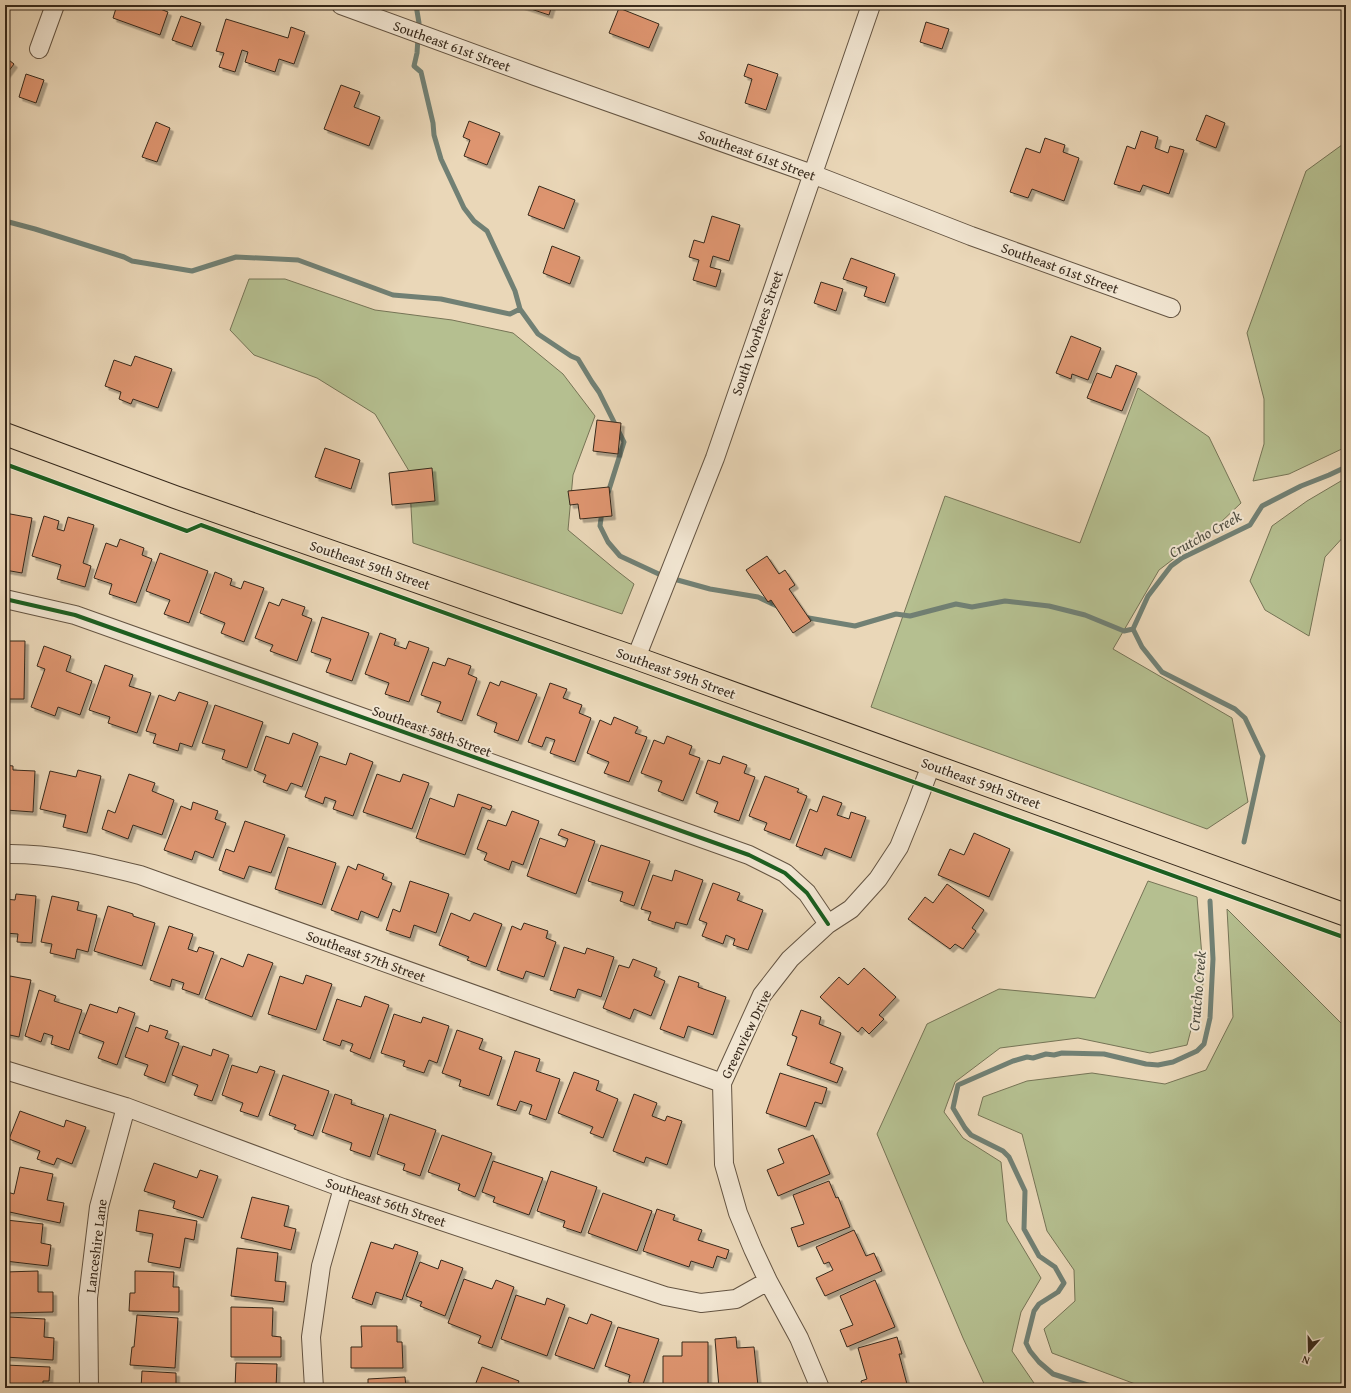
<svg xmlns="http://www.w3.org/2000/svg" width="1351" height="1393" font-family="'Gentium Book Plus',serif">
	<style>
		.green { fill: #b5bf90; stroke: #767456 }
		.lines { fill: none; stroke-linecap: round; stroke-linejoin: round }
		.stream { stroke: #718074; stroke-width: 5 }
		.building { fill: #de9570; stroke: #37291b; filter: url(#shadow) }
		.minor-casing { stroke: #645442; stroke-width: 20 }
		.major-casing { stroke: #37291b; stroke-width: 24 }
		.minor { stroke: #f1e5d1; stroke-width: 18 }
		.major { stroke: #ead7b8; stroke-width: 22 }
		.cycleway-casing { stroke: #f1e5d1; stroke-width: 6 }
		.cycleway { stroke: #1b5e20; stroke-width: 4 }
		.labels { text-anchor: middle; dominant-baseline: central; stroke-width: 4; stroke-linejoin: round; paint-order: stroke }
		.street-label { font-size: 14px; fill: #37291b; stroke: #f1e5d1 }
		.water-label { font-size: 15px; font-style: italic; fill: #4f4d40; stroke: #f1e5d1 }
	</style>
	<defs>
		<filter id="shadow"><feDropShadow dx="3.5" dy="3.5" stdDeviation="0" flood-color="#0004"/></filter>
	</defs>
	<rect width="100%" height="100%" fill="#ead7b8"/>
	<filter id="stains"><feTurbulence type="fractalNoise" baseFrequency=".005" numOctaves="4"/><feColorMatrix values="0 0 0 0 .2 0 0 0 0 .09 0 0 0 0 .02 0 0 0 .5 -.17"/></filter>
	<radialGradient id="worn" r=".72"><stop offset=".6" stop-color="#630" stop-opacity="0"/><stop offset="1" stop-color="#630" stop-opacity=".3"/></radialGradient>
	<path class="green" d="M1346,142V447L1289,474L1253,481L1264,444V399L1247,333L1306,171Z
		M249,279H285L375,310L452,320L513,333L563,374L595,416L573,475L568,530L616,570L634,584L622,614L413,543L409,471L375,414L317,378L254,355L230,330Z
		M1138,388L1209,437L1241,503L1219,524L1159,570L1113,649L1232,718L1248,802L1207,829L871,707L945,496L1080,543Z
		M1346,478V534L1325,557L1309,636L1265,610L1250,581L1272,526L1307,501Z
		M1148,881L1197,897L1204,980L1187,1045L1150,1053L1078,1038L1000,1048L955,1082L944,1112L963,1138L1001,1162L1007,1221L1041,1278L1021,1312L1012,1351L1036,1386L1043,1388H986L963,1338L877,1134L927,1024L999,989L1095,998Z
		M1227,909L1341,1023L1346,1026V1388H1146L1052,1353L1044,1329L1075,1301L1074,1270L1047,1231L1022,1134L978,1115L983,1097L1027,1081L1092,1073L1165,1084L1206,1070L1233,1017Z"/>
	<g class="lines">
		<path class="stream" d="M416,5L419,23V30
			M418,38L417,53L414,66L421,72L433,123L434,135L441,159L464,208L474,221L487,231L515,291L520,309L538,334L571,356L578,359L592,382L599,392L624,442L607,496
			M5,221L35,229L124,257L132,261L192,271L236,257L298,260L393,295L441,299L510,314L520,309
			M602,511L600,526L608,542L620,556L663,576L710,589L758,597L779,607
			M803,617L855,626L896,614L910,616L956,604L972,607L1005,601L1049,606L1085,615L1124,631L1133,629
			M1244,842L1263,756L1245,718L1235,709L1162,672L1142,647L1133,629L1148,596L1171,566L1182,558L1250,525L1262,506L1301,486L1329,475L1346,467
			M1097,1388L1053,1374L1039,1362L1030,1351L1026,1343L1034,1311L1039,1304L1058,1292L1064,1283L1055,1267L1039,1256L1024,1229L1025,1191L1009,1157L1003,1151L971,1135L965,1128L953,1108L958,1085L1013,1061L1027,1057L1033,1058L1046,1054L1054,1055L1062,1053L1104,1054L1146,1064L1158,1065L1173,1062L1197,1051L1204,1044L1210,1018L1213,959L1210,901"/>
	</g>
	<path class="building" d="M117,5H155V7L168,12L160,35L113,18Z
		M519,5H552L549,15Z
		M619,8L659,24L649,48L609,33Z
		M181,16L201,23L192,47L172,40Z
		M226,19L288,38L291,27L305,32L294,64L279,59L275,72L245,62L248,52L242,50L235,72L219,67L224,53L216,51Z
		M926,22L949,29L942,49L920,42Z
		M5,57L14,64L5,76Z
		M748,64L778,74L766,110L745,103L752,79L744,76Z
		M26,74L44,80L36,103L19,97Z
		M341,85L360,92L354,107L380,117L369,146L324,129Z
		M1206,115L1225,123L1216,148L1196,140Z
		M469,121L500,133L487,165L464,156L470,140L463,137Z
		M156,122L170,128L157,162L142,157Z
		M1141,131L1158,137L1155,148L1168,153L1170,146L1184,150L1169,194L1143,185L1140,192L1114,184L1127,146L1135,149Z
		M1045,138L1065,145L1063,152L1079,158L1064,201L1032,189L1028,198L1010,192L1026,148L1040,153Z
		M539,186L575,200L564,229L528,215Z
		M712,216L740,225L729,261L713,256L710,267L721,270L716,287L693,280L699,260L689,257L694,240L704,243Z
		M552,246L580,257L570,284L543,273Z
		M851,258L895,274L885,303L864,296L867,287L843,279Z
		M821,282L843,289L836,311L814,303Z
		M1071,336L1101,348L1088,380L1072,374L1071,379L1056,373Z
		M135,356L172,369L158,408L133,399L131,404L119,399L121,392L105,386L114,360L131,366Z
		M1116,365L1137,373L1122,411L1087,398L1097,373L1111,378Z
		M597,420L621,423L618,454L593,451Z
		M325,448L360,460L351,489L315,477Z
		M432,468L435,501L392,505L389,473Z
		M609,487L612,516L580,519L578,504L570,505L568,491Z
		M5,513L32,518L22,573L5,570Z
		M44,516L59,521L57,529L64,531L68,517L94,525L83,563L91,566L85,587L57,579L61,565L32,556Z
		M120,539L144,548L142,555L152,559L136,603L109,594L112,584L94,578L106,543L117,547Z
		M160,553L208,571L189,623L164,614L170,600L146,591Z
		M767,556L779,574L785,570L795,585L789,589L811,621L793,633L771,600L768,602L746,570Z
		M215,572L232,579L230,585L241,589L244,581L264,588L244,642L221,633L225,623L200,613Z
		M282,599L305,607L302,615L312,619L297,661L270,651L273,645L255,638L269,602L279,606Z
		M322,617L369,633L352,681L326,672L331,659L311,652Z
		M380,633L396,639L394,645L406,649L409,641L429,648L409,702L385,694L389,683L365,674Z
		M5,641H25L24,699H5Z
		M44,646L71,656L66,671L92,681L80,715L58,707L55,716L31,707L45,669L37,666Z
		M448,658L471,666L468,674L477,678L462,721L437,712L441,702L421,695L433,662L445,666Z
		M105,665L133,675L129,686L151,693L137,733L108,723L110,717L89,710Z
		M501,681L537,694L518,741L494,732L497,723L477,715L490,682L499,686Z
		M550,683L567,689L563,698L582,705L579,713L591,718L575,762L550,753L555,740L546,737L542,747L528,742Z
		M179,692L208,702L192,747L180,743L178,751L153,743L156,734L146,731L159,695L175,701Z
		M215,705L263,722L247,768L222,759L225,750L202,743Z
		M614,717L638,727L635,733L647,737L629,782L604,773L609,762L587,753L600,720L611,725Z
		M293,733L318,743L302,787L291,783L287,791L263,782L266,775L254,770L266,736L289,744Z
		M667,736L692,746L689,754L700,758L683,801L658,791L662,781L641,773L654,740L664,744Z
		M350,753L373,762L353,816L333,809L336,801L325,797L323,804L305,797L320,756L346,765Z
		M723,756L747,765L744,773L755,777L739,821L714,812L718,802L696,793L708,760L720,764Z
		M5,765L13,766V770L35,771L33,812L6,810L5,828Z
		M78,770L101,776L87,833L63,827L66,815L40,809L50,771L76,777Z
		M129,774L155,783L152,791L174,800L162,835L133,825L128,839L102,829L108,810L115,813Z
		M377,774L400,782L403,774L429,783L412,829L363,812Z
		M765,776L799,789L797,792L807,796L790,840L764,830L767,823L749,816Z
		M458,794L492,806L490,810L482,807L465,855L416,838L430,798L454,807Z
		M823,796L842,803L837,815L849,819L851,812L866,817L851,858L825,848L822,856L796,846L810,809L817,812Z
		M193,802L218,811L215,819L226,823L213,858L195,851L192,860L164,850L181,806L191,810Z
		M512,811L539,821L523,865L512,861L509,870L484,860L487,853L477,849L488,820L506,826Z
		M245,821L285,835L271,873L249,866L244,879L219,870L226,849L234,852Z
		M561,829L595,841L576,894L527,876L540,838L565,847L568,839L558,835Z
		M974,833L1010,849L989,897L938,875L950,849L964,855Z
		M601,845L650,861L634,906L620,901L623,892L588,881Z
		M288,847L336,863L322,905L275,889Z
		M358,864L384,874L382,879L392,883L378,918L361,911L358,920L331,910L348,866L356,870Z
		M675,870L703,880L687,925L676,922L674,929L648,920L651,912L641,909L653,875L672,881Z
		M410,881L449,894L436,933L414,925L410,938L386,930L393,909L400,912Z
		M713,883L740,893L737,900L763,910L748,950L733,945L735,939L726,935L723,944L702,936L707,923L699,920Z
		M947,884L984,910L972,928L976,931L963,949L955,944L950,949L908,919L925,897L933,903Z
		M16,894L36,896L32,943L17,942L18,934L5,933V899L15,900Z
		M52,896L79,902L77,910L97,915L88,952L77,949L75,959L50,953L52,944L41,942Z
		M108,906L133,914V916L155,923L142,966L94,951Z
		M451,913L470,921L474,913L502,924L486,967L467,960L469,957L439,945Z
		M524,923L548,931L546,938L556,942L544,977L526,971L523,979L497,970L512,926L521,930Z
		M169,926L193,934L188,949L197,952L199,947L214,952L199,995L182,989L184,983L172,979L170,987L150,980Z
		M564,947L585,954L587,948L614,957L601,997L578,989L575,998L550,990Z
		M248,954L273,963L252,1017L205,999L221,958L243,967Z
		M633,959L657,968L654,976L665,981L651,1016L634,1009L630,1019L603,1008L619,965L629,968Z
		M864,968L896,997L879,1015L884,1019L869,1034L862,1027L858,1032L820,997L839,977L848,985Z
		M306,975L332,984L316,1030L268,1014L280,976L303,984Z
		M10,976L31,980L19,1037L5,1034V984L8,985Z
		M679,976L699,983L698,987L726,997L713,1035L688,1026L684,1038L660,1029Z
		M39,990L56,996L54,1001L82,1010L69,1050L51,1044L53,1036L44,1033L41,1042L25,1036Z
		M365,996L389,1005L370,1059L350,1051L353,1044L342,1040L340,1046L323,1040L337,999L361,1007Z
		M90,1004L117,1013L119,1007L135,1013L117,1065L98,1058L104,1042L79,1033Z
		M801,1010L821,1017L819,1024L841,1033L830,1063L843,1068L837,1083L787,1065L797,1037L792,1035Z
		M394,1014L421,1023L423,1017L449,1026L437,1063L429,1060L424,1073L403,1066L405,1061L381,1053Z
		M150,1025L168,1031L165,1038L179,1043L165,1083L144,1075L148,1065L125,1057L136,1027L148,1032Z
		M457,1030L483,1039L479,1049L502,1057L489,1096L459,1086L461,1080L442,1073Z
		M183,1046L211,1056L213,1049L229,1055L212,1101L194,1095L198,1085L172,1075Z
		M515,1051L540,1059L536,1071L560,1079L546,1120L529,1114L532,1105L520,1101L516,1111L497,1105Z
		M232,1065L257,1073L260,1066L275,1071L258,1117L240,1111L243,1103L222,1095Z
		M574,1072L599,1081L596,1090L618,1099L603,1138L590,1133L593,1127L558,1113Z
		M780,1073L827,1088L822,1104L815,1102L806,1127L766,1113Z
		M283,1075L329,1091L313,1136L294,1129L296,1125L269,1115Z
		M335,1094L352,1100L351,1104L384,1115L370,1157L350,1150L352,1143L322,1132Z
		M634,1094L657,1103L652,1116L665,1121L667,1116L682,1121L667,1165L646,1157L644,1163L613,1151Z
		M20,1111L64,1127L66,1120L86,1127L72,1164L57,1158L54,1165L37,1159L40,1151L9,1139Z
		M390,1114L436,1130L420,1176L403,1170L405,1164L377,1154Z
		M442,1135L492,1153L475,1197L458,1190L460,1184L428,1172Z
		M813,1135L830,1174L778,1196L767,1170L784,1163L778,1149Z
		M493,1161L543,1178L529,1215L493,1202L495,1197L482,1192Z
		M154,1163L197,1178L200,1170L218,1176L203,1218L173,1208L175,1201L144,1191Z
		M20,1167L53,1174L47,1200L64,1203L60,1223L5,1211V1202L7,1192L14,1194Z
		M551,1171L597,1187L581,1233L563,1227L565,1221L537,1211Z
		M829,1181L836,1198L838,1197L850,1227L798,1247L791,1228L804,1224L793,1195Z
		M603,1193L652,1211L637,1251L588,1233Z
		M252,1197L289,1206L284,1226L296,1229L291,1250L241,1238Z
		M657,1209L675,1215L673,1220L702,1230L698,1240L729,1250L726,1259L717,1256L713,1268L691,1261L689,1267L643,1251Z
		M139,1210L197,1221L194,1240L185,1238L180,1268L148,1262L153,1234L136,1231Z
		M6,1220L43,1224L41,1243L51,1245L48,1266L5,1261Z
		M854,1230L866,1256L874,1253L882,1271L825,1296L816,1278L833,1270L829,1262L824,1264L816,1247Z
		M371,1242L393,1249L395,1244L418,1252L402,1300L376,1292L372,1305L352,1298Z
		M237,1248L278,1253L275,1281L286,1282L284,1302L231,1296Z
		M441,1260L463,1268L445,1316L420,1306L422,1302L406,1296L420,1262L438,1269Z
		M38,1271V1292H53V1312L5,1313V1272Z
		M135,1271L174,1272L173,1287H179V1312L129,1311L130,1293H135Z
		M464,1279L492,1289L496,1280L514,1287L492,1348L478,1343L481,1336L448,1323Z
		M875,1280L895,1327L847,1347L840,1330L853,1325L840,1296Z
		M516,1295L545,1305L547,1298L565,1305L547,1356L501,1339Z
		M231,1307L273,1308L272,1336L281,1337V1357H231Z
		M591,1314L612,1322L594,1369L555,1355L569,1317L587,1324Z
		M137,1315L178,1318L175,1368L130,1365L132,1347H134Z
		M9,1317L45,1319L44,1337L54,1338L53,1360L5,1357V1338H8Z
		M361,1326H397V1342H402L403,1368H351V1347H362Z
		M618,1327L659,1339L642,1387L628,1382L630,1375L605,1366Z
		M736,1337L737,1348L754,1347L758,1386L719,1388L715,1339Z
		M897,1337L902,1354H899L908,1388H863L861,1381L867,1379L858,1348Z
		M682,1342H708V1388H663V1356H682Z
		M236,1363L277,1364L276,1388H235Z
		M5,1365L50,1367L49,1381H43V1388H5Z
		M482,1367L519,1381L516,1388H474Z
		M142,1371L176,1373V1388H141Z
		M405,1377L406,1388H368V1379Z"/>
	<g class="lines">
		<g class="minor-casing">
			<path id="minor" d="M341,5L535,76L812,174L971,236L1171,308
				M39,49L55,5
				M5,599L75,615L749,855L785,873L807,893L828,924
				M636,658L715,458L871,5
				M5,854C51,853 96,864 140,875L722,1083
				M5,1070L126,1107L343,1188L665,1296L701,1303L736,1299L768,1281
				M89,1388L88,1298L99,1207L126,1107
				M314,1388L311,1337L321,1266L343,1188
				M820,1388L799,1338L768,1281L753,1249L738,1213L724,1164L722,1083L762,995L790,959L828,924L851,909L878,879L899,847L916,805L931,765"/>
		</g>
		<g class="major-casing">
			<path id="major" d="M5,434L175,497L636,658L1346,915"/>
		</g>
		<use href="#minor" class="minor"/>
		<use href="#major" class="major"/>
		<g class="cycleway-casing">
			<path id="cycleway" d="M5,464L187,531L201,525L1346,938
				M5,599L75,615L749,855L785,873L807,893L828,924"/>
		</g>
		<use href="#cycleway" class="cycleway"/>
	</g>
	<g class="labels">
		<g class="street-label">
			<text transform="translate(452 46) rotate(20)">Southeast 61st Street</text>
			<text transform="translate(757 155) rotate(20)">Southeast 61st Street</text>
			<text transform="translate(1060 268) rotate(20)">Southeast 61st Street</text>
			<text transform="translate(757 333) rotate(-71)">South Voorhees Street</text>
			<text transform="translate(370 565) rotate(19)">Southeast 59th Street</text>
			<text transform="translate(676 673) rotate(20)">Southeast 59th Street</text>
			<text transform="translate(432 731) rotate(20)">Southeast 58th Street</text>
			<text transform="translate(981 783) rotate(20)">Southeast 59th Street</text>
			<text transform="translate(366 956) rotate(20)">Southeast 57th Street</text>
			<text transform="translate(746 1034) rotate(-64)">Greenview Drive</text>
			<text transform="translate(386 1202) rotate(19)">Southeast 56th Street</text>
			<text transform="translate(96 1246) rotate(-83)">Lanceshire Lane</text>
		</g>
		<g class="water-label">
			<text transform="translate(1205 534) rotate(-29)">Crutcho Creek</text>
			<text transform="translate(1197 991) rotate(-85)">Crutcho Creek</text>
		</g>
	</g>
	<rect width="1351" height="1393" fill="none" stroke="#ead7b8" stroke-width="20"/>
	<rect x="6" y="6" width="1339" height="1381" fill="none" stroke="#37291b" stroke-width="2"/>
	<rect x="10" y="10" width="1331" height="1373" fill="none" stroke="#37291b"/>
	<g transform="translate(1309 1351) rotate(200)" stroke="#f1e5d1" stroke-width="3" paint-order="stroke">
	<path d="M0-3L7 15L0 10L-7 15Z" fill="#37291b"/>
	<text y="-6" font-size="11" font-weight="bold" text-anchor="middle" fill="#37291b">N</text>
	</g>
	<rect width="100%" height="100%" filter="url(#stains)"/>
	<rect width="100%" height="100%" fill="url(#worn)"/>
</svg>
